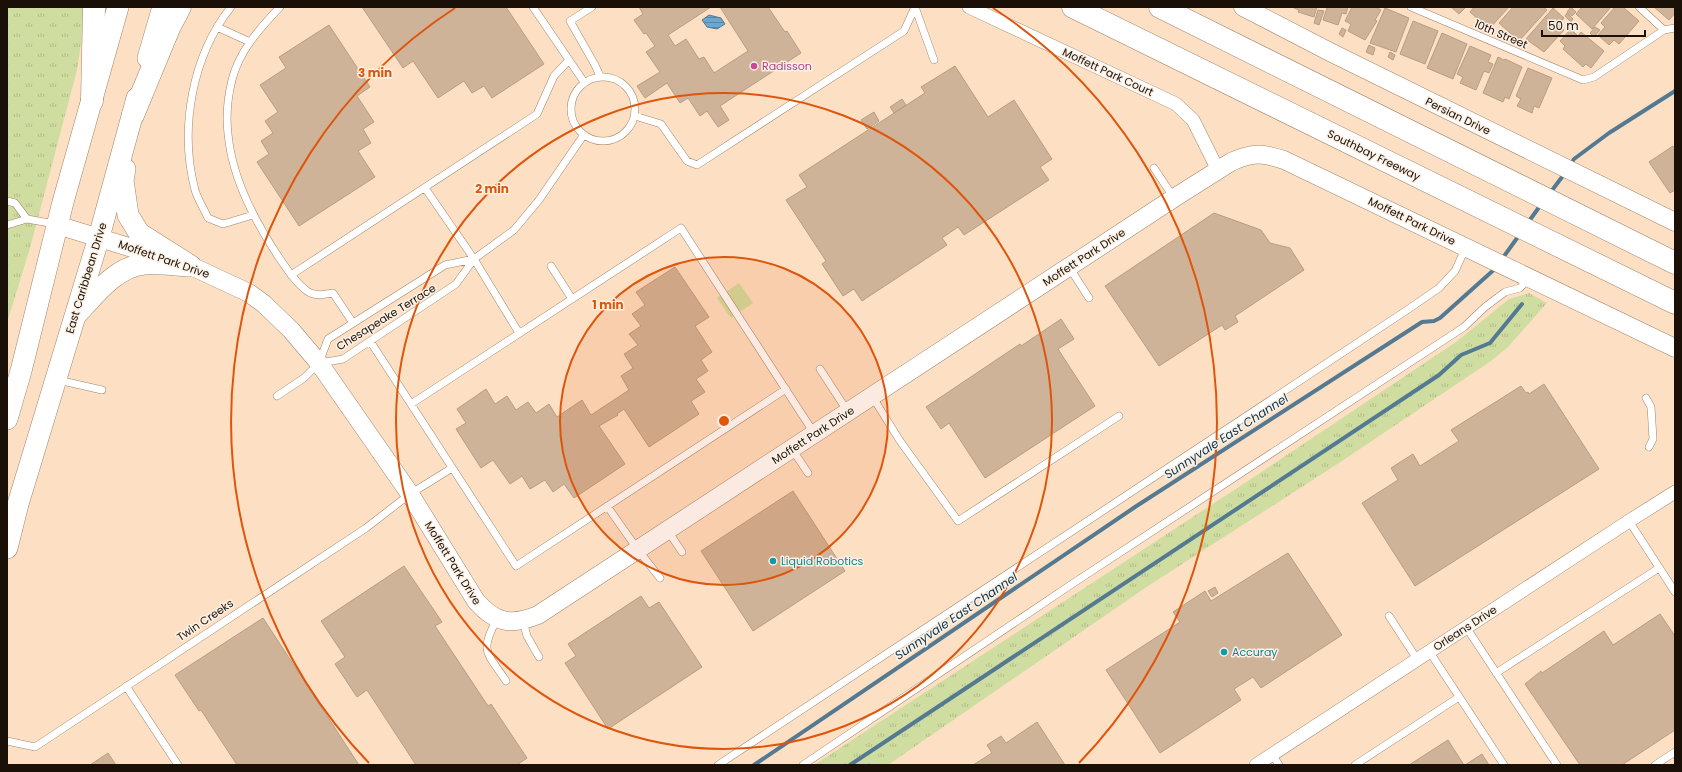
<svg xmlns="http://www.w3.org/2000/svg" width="1682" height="772" font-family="Poppins,sans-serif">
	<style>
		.grass { fill: url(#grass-tufts) }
		.pitch { fill: #d0dda0 }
		.water { fill: url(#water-rules); stroke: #537a92 }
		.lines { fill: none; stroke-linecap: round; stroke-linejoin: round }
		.stream { stroke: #537a92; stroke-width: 4 }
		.building { fill: #cfb398; stroke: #b99d83 }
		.lane-casing { stroke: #a0856c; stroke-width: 8 }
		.street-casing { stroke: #a0856c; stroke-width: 14 }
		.secondary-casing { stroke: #a0856c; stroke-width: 19 }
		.primary-casing { stroke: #a0856c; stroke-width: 22 }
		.highway-casing { stroke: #a0856c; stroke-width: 23 }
		.lane { stroke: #fff; stroke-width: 7 }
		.street { stroke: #fff; stroke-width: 13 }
		.secondary { stroke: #fff; stroke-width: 18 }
		.primary { stroke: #fff; stroke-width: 21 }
		.highway { stroke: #fff; stroke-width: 22 }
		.ring { fill: none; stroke: #de550c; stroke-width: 2 }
		.hotel-dot { fill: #d1479c; stroke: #fdf1e5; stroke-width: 1.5 }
		.culture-dot { fill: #0f9aa8; stroke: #fdf1e5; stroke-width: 1.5 }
		.labels { text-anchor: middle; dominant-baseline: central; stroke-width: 3; stroke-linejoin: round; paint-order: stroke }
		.street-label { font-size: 11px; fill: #1a1007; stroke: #fdf1e5 }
		.hotel-label { font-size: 11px; fill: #b23c85; stroke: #fdf1e5; text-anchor: start }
		.culture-label { font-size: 11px; fill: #0d838f; stroke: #fdf1e5; text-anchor: start }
		.water-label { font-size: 12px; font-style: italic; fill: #033651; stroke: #fdf1e5 }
		.centre { fill: #de550c; stroke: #fdf1e5; stroke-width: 2 }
		.ring-label { font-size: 12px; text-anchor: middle; font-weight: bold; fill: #de550c; stroke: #fdf1e5; stroke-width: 3; stroke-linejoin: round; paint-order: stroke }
	</style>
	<defs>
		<pattern id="grass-tufts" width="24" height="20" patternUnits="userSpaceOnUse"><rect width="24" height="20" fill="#d0dda0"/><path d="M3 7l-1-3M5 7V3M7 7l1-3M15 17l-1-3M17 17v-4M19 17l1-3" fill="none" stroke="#b2bd88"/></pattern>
		<pattern id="water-rules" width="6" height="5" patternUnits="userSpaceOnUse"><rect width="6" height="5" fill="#6ba7ce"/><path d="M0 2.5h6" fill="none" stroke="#5787a5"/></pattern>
	</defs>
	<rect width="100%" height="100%" fill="#fde0c4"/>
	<path class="grass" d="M7,7H85L86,12L77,70L30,248L7,323Z
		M1529,293L1547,303L1508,347L1491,361L1339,463L1148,586L888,765H814L1260,473L1456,342L1509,299Z"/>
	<path class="pitch" d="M739,283L753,303L731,318L717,298Z"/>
	<path class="water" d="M709,15L721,18L725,24L717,29L707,27L702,20Z"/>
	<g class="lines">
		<path class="stream" d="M1570,165L1574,159L1609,133L1675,91
			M1550,193L1565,173
			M1527,224L1542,203
			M1502,259L1520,234
			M754,765L1135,507L1422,322L1434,321L1440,318L1497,267
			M850,765L1439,375L1461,355L1490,343L1522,304"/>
	</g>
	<path class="building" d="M362,7H506L544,64L492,98L484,86L472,93L464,81L438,98L413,61L403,68Z
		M639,7H711L668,35L675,46L686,39L699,59L704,57L714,73L748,51L720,7H768L785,32L787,31L801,53L720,106L729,120L718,127L707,111L700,116L688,98L680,103L667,83L645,98L637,86L660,72L646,52L655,46L646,33L644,34L634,20L643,14Z
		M1294,7H1317L1314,17L1298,12L1299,10L1294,8Z
		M1324,7H1348L1346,14L1342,13L1338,25L1323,20L1327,8Z
		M1352,7H1375L1381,10L1375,20L1377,21L1365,40L1348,31L1351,24L1345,21Z
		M1451,7H1466L1459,14Z
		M1474,7H1509L1489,29L1470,12Z
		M1513,7H1543L1547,10L1519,41L1499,23Z
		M1571,7L1576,12L1572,16L1567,12Z
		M1582,7H1611L1592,29L1576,14Z
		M1615,7H1623L1639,21L1619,44L1614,40L1609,45L1598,35L1605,27L1601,23Z
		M1654,7H1675V13L1669,20Z
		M1385,8L1409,18L1396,52L1370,43Z
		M1553,8L1564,18L1558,25L1564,30L1544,52L1526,39Z
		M1318,10L1324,11L1319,25L1314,23Z
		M1567,13L1573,19L1571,22L1565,16Z
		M1413,21L1438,31L1425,64L1400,54Z
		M329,25L370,87L357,96L374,122L363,129L371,143L358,151L375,177L299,226L257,162L269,154L261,141L273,133L265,121L278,112L260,85L286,68L279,57Z
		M1595,27L1600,30L1594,37L1590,33Z
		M1342,28L1346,30L1343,37L1339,34Z
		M1571,29L1578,36L1581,32L1604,51L1591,68L1586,64L1583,67L1563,49L1565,46L1560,41Z
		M1442,33L1467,44L1453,79L1427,68Z
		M1369,45L1375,48L1373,55L1366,52Z
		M1470,46L1491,55L1488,62L1493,64L1489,73L1484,71L1476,90L1460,83L1463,77L1457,74Z
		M1390,52L1395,55L1393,60L1388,57Z
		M1498,57L1504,60L1505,59L1522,67L1509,99L1505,97L1503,102L1483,93Z
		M955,66L988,117L1014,100L1052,159L1040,167L1049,180L964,235L958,227L942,238L947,245L862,301L854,289L843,296L822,264L826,261L786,200L807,187L799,175L925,93L921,87Z
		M1528,68L1552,78L1539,108L1534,106L1532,113L1517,106L1521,99L1516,96Z
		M902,99L906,105L894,113L890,107Z
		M874,112L879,121L867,129L861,120Z
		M1673,146L1675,149V190L1670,193L1649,162Z
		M1214,213L1261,230L1270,243L1290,248L1304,270L1235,316L1238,322L1225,330L1222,325L1159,366L1105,286Z
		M675,267L709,317L695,326L712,352L701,360L708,371L696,379L705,392L691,401L699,414L649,447L624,409L617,414L618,415L599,426L625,464L574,498L564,484L553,492L545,480L530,489L522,476L510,484L493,460L481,468L456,429L466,423L457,409L486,389L495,404L507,396L516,410L528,402L536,413L549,404L557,417L582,400L591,415L629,390L621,376L633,368L624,354L638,345L629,334L641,326L632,314L645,305L636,292Z
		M1061,319L1074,339L1058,349L1095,406L985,478L949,423L941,429L926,407L1020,344L1021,346Z
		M1544,384L1599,469L1415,586L1362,503L1398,480L1391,468L1413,454L1420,466L1459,441L1451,430L1521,386L1526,393L1528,392L1529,394Z
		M793,491L845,571L753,631L701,551Z
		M1288,553L1342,635L1261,688L1253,677L1234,689L1241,700L1160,753L1106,670L1180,622L1173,612L1205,591L1211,601Z
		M404,566L442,622L435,626L488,706L491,704L527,758L517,765H416L367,690L357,697L335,664L345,657L321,621Z
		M1215,587L1218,593L1212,597L1208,591Z
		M641,596L649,608L659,602L702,667L608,729L565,663L576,656L568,644Z
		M1660,614L1675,636V730L1622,765H1580L1525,684L1541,671L1542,673L1604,631L1613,645Z
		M263,618L359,765H237L201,710L199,711L175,675Z
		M1037,722L1065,765H973L992,753L987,745L1001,736L1006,743Z
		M1448,740L1464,765H1409Z
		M108,753L116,765H90Z
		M1482,754L1489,765H1465Z"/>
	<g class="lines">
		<g class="lane-casing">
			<path id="lane" d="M231,7C192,56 179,129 195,190C198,200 204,209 208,218L223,224L253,215
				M280,7C260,28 239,51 232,80C228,96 226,117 228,134C232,178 254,220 278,256C286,268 295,282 307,291C315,297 324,294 333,293L353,323
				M533,7L584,82
				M592,7L570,21L595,65L600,76
				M915,7L934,60
				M1411,7L1583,80L1594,77L1664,30L1675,28
				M1639,7L1664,30
				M217,27L250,42
				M571 109a32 32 0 1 1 64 0a32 32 0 1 1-64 0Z
				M635,116L661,124L687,161L697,165L904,31L915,7
				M1154,168L1174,198
				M425,188L474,259L519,333
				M7,201L15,203L27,219
				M7,225L27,219L55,224
				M551,266L572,299
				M1069,267L1089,298
				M291,275L537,114L554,76L569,60
				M370,341L516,566L786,389
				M321,363L343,359L456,284L474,259L514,230L539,200L583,136
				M820,369L848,412
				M58,380L102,390
				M277,396L304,378L319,363L328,339L445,265L474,259
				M872,396L900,441L958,521L1119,416
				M1646,398L1651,407L1653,439L1649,447
				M411,404L681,228L814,433
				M792,449L808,473
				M607,506L638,550L660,578
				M1629,521L1675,592
				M668,531L682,552
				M1389,616L1417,659
				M497,619C479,652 487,652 506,681
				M523,621L527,636L539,657
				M1466,627L1557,765
				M1429,651L1504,765
				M1496,673L1659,568
				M126,686L178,765
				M7,741L35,747L366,528L410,494L452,468
				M1272,754L1279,765
				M718,765L1407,310L1439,288L1455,271L1466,247
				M803,765L1072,584L1464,327L1485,307L1505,292L1520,288L1529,278
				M1355,765L1459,697
				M1655,765L1675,752"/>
		</g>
		<g class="street-casing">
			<path id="street" d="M969,7L1176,104L1193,120L1218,170
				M1256,765L1629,521L1675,492"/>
		</g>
		<g class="secondary-casing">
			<path id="secondary" d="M1243,7L1332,53L1675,222
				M57,225L191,266L249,293L264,304L291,330L319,363L410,494L476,601C495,623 511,626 538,615L1174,198L1231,162C1252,152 1263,153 1284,160L1675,348"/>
		</g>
		<g class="primary-casing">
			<path id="primary" d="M148,58L163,7
				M125,169L123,180L128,215L139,233L191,266
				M76,315C94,296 115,267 144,264C158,263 175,265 190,266
				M7,419L21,371L63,202L118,7
				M7,548L18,504L99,237L137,98"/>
		</g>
		<g class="highway-casing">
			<path id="highway" d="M1073,7L1675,303
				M1160,7L1675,263
				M92,101L94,7
				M133,115L169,28L180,7"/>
		</g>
		<use href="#lane" class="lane"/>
		<use href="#street" class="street"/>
		<use href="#secondary" class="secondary"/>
		<use href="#primary" class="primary"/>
		<use href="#highway" class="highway"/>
	</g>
	<circle cx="724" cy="421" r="164" fill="#de550c" fill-opacity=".12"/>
	<g class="ring">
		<circle cx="724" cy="421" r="164"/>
		<circle cx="724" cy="421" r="328"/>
		<path d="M369 763A493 493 0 0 1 455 8M993 8A493 493 0 0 1 1079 763"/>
	</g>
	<circle class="hotel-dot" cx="754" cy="66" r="4"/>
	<g class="culture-dot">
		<circle cx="773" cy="561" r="4"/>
		<circle cx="1224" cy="652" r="4"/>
	</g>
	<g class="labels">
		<g class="street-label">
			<text transform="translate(1501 34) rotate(23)">10th Street</text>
			<text transform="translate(1108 72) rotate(25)">Moffett Park Court</text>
			<text transform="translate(1458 116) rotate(26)">Persian Drive</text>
			<text transform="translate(1374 155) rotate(26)">Southbay Freeway</text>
			<text transform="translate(1412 221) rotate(26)">Moffett Park Drive</text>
			<text transform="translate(1084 257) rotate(-33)">Moffett Park Drive</text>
			<text transform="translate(164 259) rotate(19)">Moffett Park Drive</text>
			<text transform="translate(86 278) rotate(-73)">East Caribbean Drive</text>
			<text transform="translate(386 317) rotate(-32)">Chesapeake Terrace</text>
			<text transform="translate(813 435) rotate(-33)">Moffett Park Drive</text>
			<text transform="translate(453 563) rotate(58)">Moffett Park Drive</text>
			<text transform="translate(205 620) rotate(-34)">Twin Creeks</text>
			<text transform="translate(1465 628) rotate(-33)">Orleans Drive</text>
		</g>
		<g class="hotel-label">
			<text x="762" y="66">Radisson</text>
		</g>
		<g class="culture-label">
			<text x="781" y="561">Liquid Robotics</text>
			<text x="1232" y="652">Accuray</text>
		</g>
		<g class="water-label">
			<text transform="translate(1226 436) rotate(-33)">Sunnyvale East Channel</text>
			<text transform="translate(956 616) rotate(-34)">Sunnyvale East Channel</text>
		</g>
	</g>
	<circle cx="724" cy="421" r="6" class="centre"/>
	<g class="ring-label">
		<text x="375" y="77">3 min</text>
		<text x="492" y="193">2 min</text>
		<text x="608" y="309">1 min</text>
	</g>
	<rect width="1682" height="772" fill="none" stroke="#1a1007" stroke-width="16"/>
	<path d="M1542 30v6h103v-6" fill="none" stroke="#1a1007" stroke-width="2"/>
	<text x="1548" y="30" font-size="12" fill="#1a1007" stroke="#fdf1e5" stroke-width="3" paint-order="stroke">50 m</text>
</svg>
